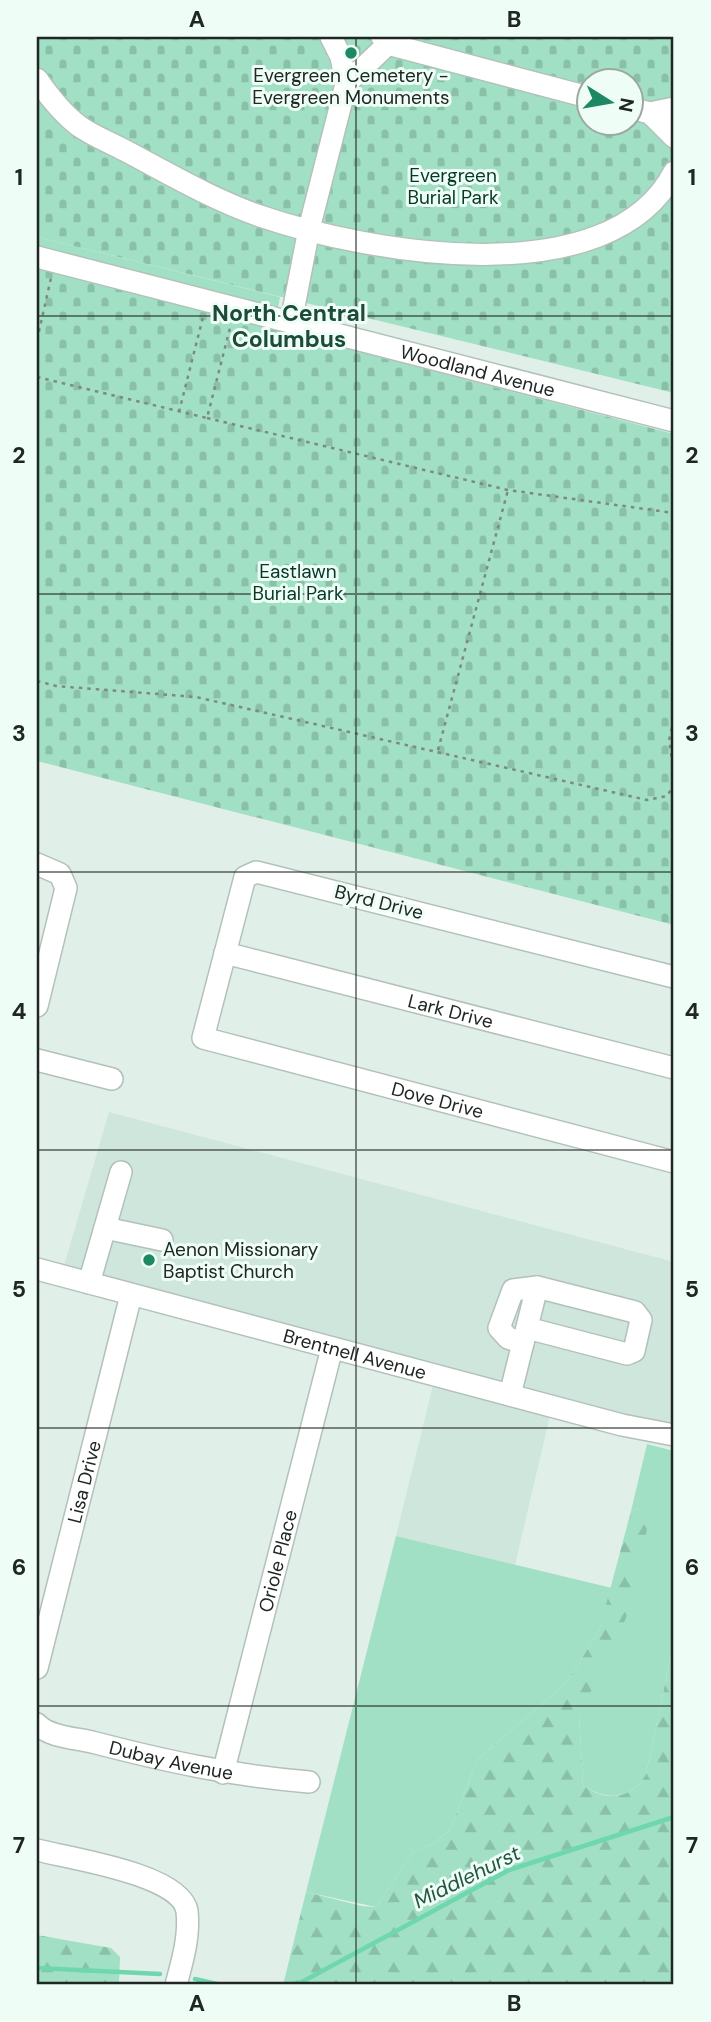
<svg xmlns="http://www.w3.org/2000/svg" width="711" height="2022" font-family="'DM Sans',sans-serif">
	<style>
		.built { fill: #cee6db }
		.green { fill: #a1e0c4 }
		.forest { fill: url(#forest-firs) }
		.cemetery { fill: url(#cemetery-stones); fill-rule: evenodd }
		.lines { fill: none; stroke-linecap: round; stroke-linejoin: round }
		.stream { stroke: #6ed7ad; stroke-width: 4.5 }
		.minor-casing { stroke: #b2c1ba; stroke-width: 24 }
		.path { stroke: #7e8984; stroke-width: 2.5; stroke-dasharray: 3.5 5; stroke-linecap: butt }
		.minor { stroke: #fff; stroke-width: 21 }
		.grid { fill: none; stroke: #202623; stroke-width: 2; stroke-opacity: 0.55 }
		.poi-dot { fill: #1e8865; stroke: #eefef6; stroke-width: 2.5 }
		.labels { text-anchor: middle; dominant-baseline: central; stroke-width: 6; stroke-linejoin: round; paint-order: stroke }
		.poi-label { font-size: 19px; fill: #202623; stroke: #eefef6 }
		.park-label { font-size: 19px; fill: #063727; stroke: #eefef6 }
		.street-label { font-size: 19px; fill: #202623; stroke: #eefef6 }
		.water-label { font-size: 21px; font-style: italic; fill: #275442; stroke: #eefef6 }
		.quarter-label { font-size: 23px; font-weight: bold; fill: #1c4b39; stroke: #eefef6 }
		.neatline { fill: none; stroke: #202623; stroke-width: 2.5 }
		.grid-label { font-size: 23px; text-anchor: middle; font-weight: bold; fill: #202623 }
	</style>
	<defs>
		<pattern id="forest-firs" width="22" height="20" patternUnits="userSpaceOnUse" patternTransform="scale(1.75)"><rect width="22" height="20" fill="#a1e0c4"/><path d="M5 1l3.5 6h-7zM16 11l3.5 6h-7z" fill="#8ac0a8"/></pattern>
		<pattern id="cemetery-stones" width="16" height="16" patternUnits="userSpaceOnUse" patternTransform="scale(1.75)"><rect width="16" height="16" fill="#a1e0c4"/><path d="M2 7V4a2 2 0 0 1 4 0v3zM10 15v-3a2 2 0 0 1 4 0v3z" fill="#8ac0a8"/></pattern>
	</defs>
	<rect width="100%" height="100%" fill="#e0f0e9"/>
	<path class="built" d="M109,1112L674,1262V1435L552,1407L515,1565L396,1536L435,1377L61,1276Z"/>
	<path class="green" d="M37,237L280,297L278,308L37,249Z
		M647,1444L674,1451V1641L646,1774C632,1799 607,1802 583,1785L579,1716L639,1508L631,1511Z
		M396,1536L612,1588L599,1631L567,1682L477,1760L450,1830L434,1843L413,1852L376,1907L306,1892Z"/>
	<path class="forest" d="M639,1508L647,1512L649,1521L626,1618L579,1716L583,1785C606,1803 632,1799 646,1774L674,1641V1985H283L306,1892L362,1906L376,1907L413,1852L434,1843L450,1830L477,1760L567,1682L599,1631L631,1511Z
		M37,1935L111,1948L120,1957L119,1985H37Z"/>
	<path class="cemetery" d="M37,37H674V393L37,237ZM588,80H630V122H588Z
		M37,268L674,434V925L37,761Z"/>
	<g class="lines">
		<path class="stream" d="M37,1968L160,1974
			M195,1979L221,1985
			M283,1985L300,1983L509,1870L674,1817"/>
		<g class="minor-casing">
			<g id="minor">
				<path d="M382,37L388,44L588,97"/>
				<path d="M37,79C48,95 63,114 79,126C93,136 111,143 126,151C169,174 214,200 260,216C368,253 610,296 674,172"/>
				<path d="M346,84L388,44"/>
				<path d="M630,108L650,113L674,108"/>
				<path d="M650,113L674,137"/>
				<path id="s1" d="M37,257L674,421"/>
				<path d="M291,322L309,229L346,84L341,57L331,37"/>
				<path d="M37,864L60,874L66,888L37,1006"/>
				<path id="s2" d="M225,953L674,1068"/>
				<path id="s3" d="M674,977L256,872L245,877L203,1038L674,1162"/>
				<path d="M37,1060L112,1079"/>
				<path d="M105,1228L162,1240"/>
				<path id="s4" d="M37,1269L622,1425L674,1435"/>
				<path d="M89,1283L121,1172"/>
				<path d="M523,1343L508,1338L499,1328L513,1290L537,1287"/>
				<path d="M510,1395C519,1359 528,1323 537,1287L635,1312L641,1320L634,1351L627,1354L527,1328"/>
				<path id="s5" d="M37,1668L131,1295"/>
				<path id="s6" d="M37,1724C49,1737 75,1738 92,1742C165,1761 234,1776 309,1782"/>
				<path id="s7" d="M223,1773L332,1348"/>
				<path d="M37,1850C68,1858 181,1874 187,1911C190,1936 182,1962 176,1985"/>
			</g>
		</g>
		<path class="path" d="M37,340L51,278
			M37,377L207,418L231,324
			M179,412L203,317
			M207,418L508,490L674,513
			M37,681L56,686L196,697L647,800L667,796L674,785
			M674,720L669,740L674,772
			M438,750L508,490"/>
		<use href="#minor" class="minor"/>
	</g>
	<path class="grid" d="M356,37V1985M37,316H674M37,594H674M37,872H674M37,1150H674M37,1428H674M37,1706H674"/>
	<g class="poi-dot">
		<circle cx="351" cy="53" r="7"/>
		<circle cx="149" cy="1260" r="7"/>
	</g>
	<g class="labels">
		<g class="poi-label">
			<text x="351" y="75">Evergreen Cemetery -<tspan x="351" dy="22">Evergreen Monuments</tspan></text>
			<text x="163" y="1249" text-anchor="start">Aenon Missionary<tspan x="163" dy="22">Baptist Church</tspan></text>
		</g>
		<g class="park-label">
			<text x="453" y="175">Evergreen<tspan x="453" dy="22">Burial Park</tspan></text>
			<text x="298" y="571">Eastlawn<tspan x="298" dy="22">Burial Park</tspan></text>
		</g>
		<g class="street-label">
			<text stroke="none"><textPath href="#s1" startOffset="455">Woodland Avenue</textPath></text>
			<text transform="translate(379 902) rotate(14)">Byrd Drive</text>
			<text stroke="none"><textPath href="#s2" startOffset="233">Lark Drive</textPath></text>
			<text stroke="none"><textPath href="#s3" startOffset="852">Dove Drive</textPath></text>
			<text stroke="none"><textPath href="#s4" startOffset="329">Brentnell Avenue</textPath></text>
			<text stroke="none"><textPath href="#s5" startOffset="192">Lisa Drive</textPath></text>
			<text stroke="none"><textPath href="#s7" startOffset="219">Oriole Place</textPath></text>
			<text stroke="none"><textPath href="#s6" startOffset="140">Dubay Avenue</textPath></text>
		</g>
		<g class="water-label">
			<text transform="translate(467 1877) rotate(-26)">Middlehurst</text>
		</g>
		<g class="quarter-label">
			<text x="289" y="313">North Central<tspan x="289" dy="26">Columbus</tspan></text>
		</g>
	</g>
	<rect width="711" height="2022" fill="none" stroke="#eefef6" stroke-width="77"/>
	<g transform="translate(610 102) rotate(101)"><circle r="33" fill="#eefef6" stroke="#9ca8a2" stroke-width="2"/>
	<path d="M0-5L12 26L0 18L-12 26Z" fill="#1e8865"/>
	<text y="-10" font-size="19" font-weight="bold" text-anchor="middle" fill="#202623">N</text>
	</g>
	<rect x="38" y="38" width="634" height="1945" class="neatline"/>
	<g class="grid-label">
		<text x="197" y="27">A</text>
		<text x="514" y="27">B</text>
		<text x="19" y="185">1</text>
		<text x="692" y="185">1</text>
		<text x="19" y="463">2</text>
		<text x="692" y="463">2</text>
		<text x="19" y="741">3</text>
		<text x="692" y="741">3</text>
		<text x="19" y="1019">4</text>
		<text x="692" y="1019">4</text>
		<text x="19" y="1297">5</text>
		<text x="692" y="1297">5</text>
		<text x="19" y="1575">6</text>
		<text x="692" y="1575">6</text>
		<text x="19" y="1853">7</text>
		<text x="692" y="1853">7</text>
		<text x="197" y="2011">A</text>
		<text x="514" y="2011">B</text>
	</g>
</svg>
